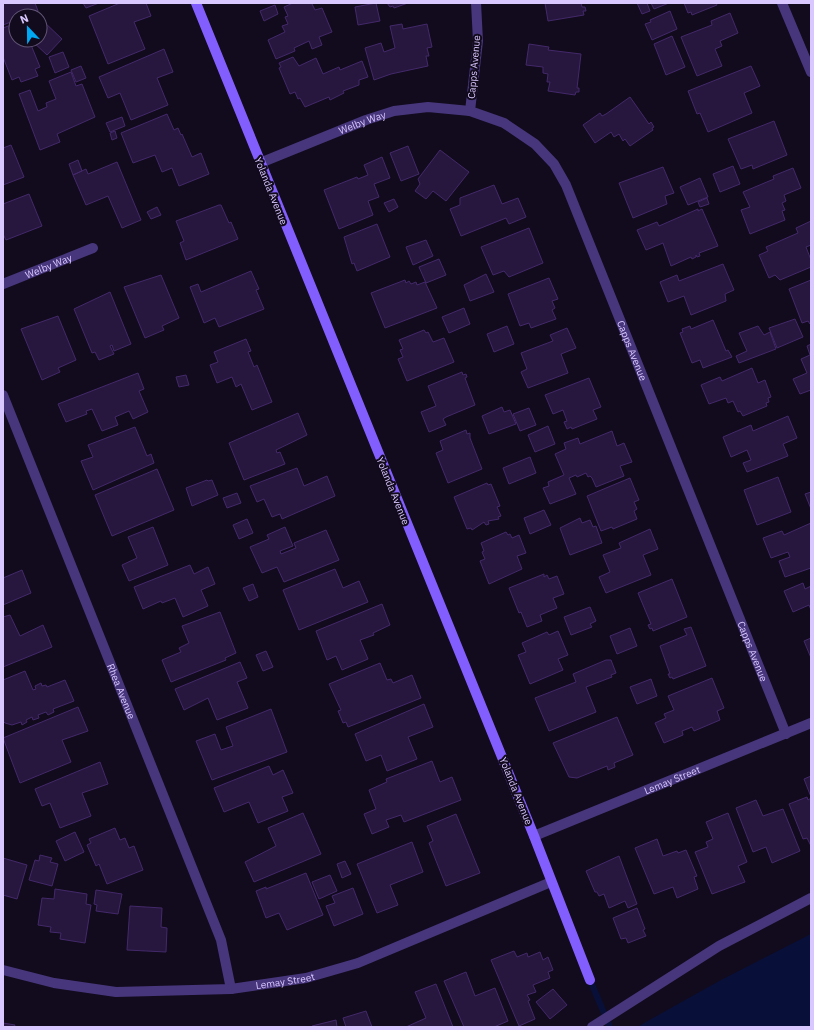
<svg xmlns="http://www.w3.org/2000/svg" width="814" height="1030" font-family="'IBM Plex Sans',sans-serif">
	<style>
		.water { fill: #081039 }
		.lines { fill: none; stroke-linecap: round; stroke-linejoin: round }
		.stream { stroke: #081039; stroke-width: 6 }
		.building { fill: #27173e; stroke: #43296a }
		.lane { stroke: #47367c; stroke-width: 10 }
		.street { stroke: #47367c; stroke-width: 10 }
		.secondary { stroke: #835eff; stroke-width: 10 }
		.labels { text-anchor: middle; dominant-baseline: central; stroke-width: 4; stroke-linejoin: round; paint-order: stroke }
		.street-label { font-size: 10px; fill: #d9c7ff; stroke: #120b1d }
	</style>
	<rect width="100%" height="100%" fill="#120b1d"/>
	<path class="water" d="M811,934V1027H637L721,980Z"/>
	<g class="lines">
		<path class="stream" d="M590,980L610,1027"/>
	</g>
	<path class="building" d="M3,3H35L38,11L25,16H16V20L3,25Z
		M83,3H99L86,8Z
		M120,3H146L151,16L134,22L145,49L108,64L89,16Z
		M293,3H314L312,4L315,10L322,8L332,32L319,37L322,45L312,49L309,41L294,48L295,51L276,59L268,40L285,32L282,26L288,24L285,17L288,16L284,7Z
		M376,3L380,21L358,25L355,7Z
		M387,3H408L394,8L393,6L390,7Z
		M545,3H581L582,7H585L586,11H583L584,15L548,21Z
		M637,3H647L650,11L642,14Z
		M651,3H669L654,9Z
		M684,3H716L717,5L692,15L691,12L688,13Z
		M275,5L278,14L264,21L260,11Z
		M670,11L677,29L652,40L645,24L651,22L650,20Z
		M730,13L738,33L720,41L722,46L715,49L722,66L697,76L681,37L712,25L711,21Z
		M42,20L62,39L47,55L31,40H40V22Z
		M16,23V40H29L40,67L35,69L38,76L21,82L19,77L12,80L3,57V28Z
		M402,24L403,29L427,24L432,47L427,48L429,56H426L428,66L391,74L374,80L365,48L381,43L384,52L395,48L390,26Z
		M672,36L685,67L666,75L654,44Z
		M529,44L549,47L548,50L581,54L577,88H579V92H576L575,95L548,91L550,82H547L548,74L543,73V67L526,65Z
		M164,49L173,72L157,78L168,105L131,120L120,93L108,98L99,77Z
		M63,52L69,67L55,73L49,57Z
		M293,57L299,66L316,58L323,74L339,67L340,70L362,61L368,77L359,80V85L343,91L344,93L330,100L329,97L305,107L300,98L298,99L295,92L290,94L279,68L281,67L279,63Z
		M81,66L86,78L76,82L71,70Z
		M751,66L760,86L744,93L752,113L708,132L700,113L697,114L688,91Z
		M71,72L76,86L82,84L95,117L57,134L60,142L40,150L19,94L30,90L38,111L47,107L46,103L56,99L49,81Z
		M630,97L649,124L651,122L654,127L652,128L653,130L630,146L625,139L623,141L619,134L614,137L611,132L595,143L583,125L600,113L602,116L606,114Z
		M167,114L174,130L178,128L181,135L182,134L192,157L201,153L209,174L179,186L172,168L162,172L155,155L133,163L121,133Z
		M122,117L125,126L110,132L106,123Z
		M774,121L787,155L753,169L752,165L741,169L728,139Z
		M115,131L117,138L112,140L110,133Z
		M11,145L24,177L3,185V148Z
		M408,146L419,174L401,181L390,153Z
		M440,150L469,172L446,201L433,191L426,199L415,191L420,184L418,179Z
		M382,157L390,178L374,184L379,197L368,201L373,215L339,229L324,190L357,177L358,179L368,175L364,165Z
		M78,160L82,171L73,175L69,164Z
		M117,162L141,220L122,228L108,196L86,205L73,175L86,169L88,174Z
		M733,166L740,184L720,192L713,174Z
		M663,167L674,193L665,196L667,204L633,218L619,183Z
		M793,168L801,188L784,195L786,201L782,203L785,210L782,211L785,220L750,234L741,210L750,207L743,192L774,179L773,176Z
		M700,178L708,197L688,205L680,187Z
		M494,185L502,204L518,198L526,217L509,224L506,218L461,236L450,209L460,205V198Z
		M29,194L42,226L6,240L3,234V204Z
		M707,198L709,204L700,207L698,202Z
		M394,199L398,207L389,212L384,203Z
		M219,205H221L229,223L231,222L238,239L186,260L180,243L184,241L176,221Z
		M157,207L161,215L151,219L147,212Z
		M698,209V211L702,209L718,246L699,253L700,256L697,257L696,255V257L692,259L691,257L671,266L663,243L646,250L637,230L657,222L659,226Z
		M811,221V245L806,247L811,260V267L780,280L775,275L769,278L759,255L768,251L766,247L798,233L796,228Z
		M377,224L390,257L357,271L354,263L352,264L344,237Z
		M529,228L543,263L509,277L504,271L493,275L481,247Z
		M426,240L433,256L413,265L406,247Z
		M439,259L446,275L426,283L419,267Z
		M723,264L734,290L725,294L726,301L691,315L684,296L668,302L660,282L677,275L679,281Z
		M251,271L259,289L256,290L264,309L219,327L215,318L204,323L190,287L198,284L201,292Z
		M486,274L494,292L470,301L464,285Z
		M161,275L179,318L162,326L164,330L145,338L124,287Z
		M549,278L558,299L552,301L555,308L552,310L556,319L531,328L529,323L520,326L508,294Z
		M405,280L406,283L409,281L411,284L416,282L417,285L425,282L437,308L385,328L371,293Z
		M811,280V324H810L808,321L802,323L789,289Z
		M110,292L131,344L114,351L112,345L110,346L114,354L99,360L95,352L92,353L74,309Z
		M464,308L470,324L449,333L442,317Z
		M58,316L76,360L58,368L60,372L42,380L21,329Z
		M795,319L803,337L777,348L769,328Z
		M713,320L726,351L728,350L732,357L703,368L700,360L692,363L680,333L683,332L682,329L690,326L691,329Z
		M507,326L514,344L494,352L487,334Z
		M758,326L764,335L770,332L776,349L739,363L736,356L747,351L739,333Z
		M567,328L576,348L561,354L568,373L528,388L521,372L527,369L521,353L553,341L550,335Z
		M424,330L426,333L428,332L433,342L444,338L454,362L407,381L398,359L403,357L400,350L403,349L399,340Z
		M246,339L251,351L248,352L254,367L257,365L272,402L252,410L241,384L236,387L232,377L217,383L210,365L218,362L214,352Z
		M811,344V390L800,394L793,379L807,373L801,359L810,355L807,346Z
		M752,368L758,383L765,380L771,397L768,398L769,402L766,403L767,406L743,416L740,411L738,412L733,401L728,403L726,398L709,404L701,385L720,377L722,381Z
		M462,372L463,375L466,374L467,377L465,378L475,405L446,417L443,419L446,425L429,432L421,412L436,406L428,386Z
		M138,373L144,389L139,391L148,412L133,419L129,411L115,417L118,425L102,431L92,409L86,411L87,414L66,422L58,404Z
		M186,375L189,385L179,387L176,377Z
		M589,378L601,407L593,410L597,419L572,429L571,427L567,429L564,422L567,421L563,410L553,414L545,395Z
		M502,407L504,412L510,410L516,424L489,434L482,416Z
		M529,408L536,425L520,431L513,414Z
		M298,413L307,435L276,450L277,453L280,452L285,464L244,480L229,443Z
		M788,416L797,438L783,444L788,456L747,472L743,463L751,460L747,450L731,457L723,437L751,425L753,431Z
		M548,426L555,444L535,452L528,435Z
		M135,427L147,456L151,454L154,463L93,490L81,461L93,457L88,445Z
		M466,430L467,434L470,433V438L482,469L448,483L436,453L443,450L440,441Z
		M612,431L617,446L624,443L632,462L620,466L624,476L596,487L592,478L590,476L588,477L586,473L577,477L576,475L569,478L576,494L550,504L543,488L549,486L548,482L564,475L555,454L566,449L564,443L578,438L580,444Z
		M530,457L536,473L509,484L503,468Z
		M297,468L304,486L327,476L335,496L282,519L280,514L272,517L264,499L257,502L250,486Z
		M157,469L174,510L112,536L95,495Z
		M778,477L791,512L757,525L744,490Z
		M630,478L639,500L634,502L637,509L634,511L637,519L613,529L612,527L601,531L587,496Z
		M207,480L208,481L212,480L218,495L192,506L186,488Z
		M487,483L488,485L491,484L500,506L497,507L501,516L498,517L499,519L488,521L489,524L486,525L484,522L472,530L471,528L467,529L454,497Z
		M811,492V509L805,494Z
		M237,493L241,503L227,508L223,498Z
		M544,510L551,525L530,534L524,518Z
		M580,518L582,523L590,520L593,527L596,526L602,543L570,555L560,528Z
		M247,519L253,533L239,539L233,525Z
		M811,523V568L785,577L779,561L790,557L788,552L771,558L763,538L782,531L784,535Z
		M153,527L168,565L129,581L122,565L137,558L128,537Z
		M285,527L293,546L280,551L281,554L296,548L294,543L326,530L339,560L284,582L277,567L262,573L250,547L269,539L267,535Z
		M650,529L658,549L643,555L651,575L606,593L599,577L610,572L603,555L621,548L619,543Z
		M506,532L508,535L510,534L512,538L519,535L526,553L517,556L522,569L489,584L480,561L485,559L482,552L484,551L481,543Z
		M190,565L194,574L208,567L215,584L201,590L208,606L183,617L175,598L162,603L161,601L143,609L134,587Z
		M335,569L343,588L359,581L368,602L299,630L283,590Z
		M22,570L31,593L3,605V578Z
		M544,574V577L547,575L549,579L557,576L564,594L553,598L557,608L540,615L542,621L527,627L521,612L519,613L509,588Z
		M672,579L687,617L653,631L652,628L650,629L648,625L651,624L638,593Z
		M803,583L805,589L811,586V610L809,605L793,612L784,591Z
		M253,584L258,597L249,601L243,588Z
		M382,604L390,625L373,633L374,635L360,640L368,659L342,670L336,656L327,660L316,631Z
		M590,607L596,621L590,624L592,627L571,635L564,617Z
		M220,612L236,653L225,658L226,660L171,682L162,660L181,652L179,648L189,643L182,626Z
		M10,615L20,636L43,625L52,647L3,667V617Z
		M691,627L706,666L673,679L672,677L670,678L668,674H670L660,646L687,635L684,629Z
		M630,628L637,646L617,654L610,636Z
		M558,631L568,655L558,659L563,670L530,684L518,655L526,652L522,643L547,632L549,635Z
		M811,638V658L804,641Z
		M266,651L273,667L263,671L256,655Z
		M606,660H611L616,673L611,675L612,677L586,687L596,712L549,731L535,698L576,682L573,674Z
		M240,662L247,678L237,682L248,708L217,720L208,698L184,710L175,689Z
		M380,663L387,680L391,679L393,683L412,675L421,698L348,727L346,722L343,723L338,711L341,710L329,684Z
		M25,671L33,690L36,689L35,686L41,683L42,686L46,685L47,687L65,680L74,701L53,709L54,712L48,715L46,712L38,715L39,718L33,720L32,717L26,720L27,722L22,725L21,722L12,725L5,723L3,721V680Z
		M712,678L724,708L717,711L720,720L694,731L692,727L682,731L683,735L664,743L655,723L666,718L664,714L674,710L668,696Z
		M651,679L657,696L637,704L630,687Z
		M424,704L433,727L408,737L417,759L387,771L381,755L366,761L355,734Z
		M78,707L88,731L62,740L71,762L20,783L3,738Z
		M271,709L287,752L212,780L196,741L215,734L221,750L233,746L226,727Z
		M617,717L633,755L614,763L615,767L608,770L607,766L577,778L569,777L553,743Z
		M432,761L440,782L452,777L461,800L404,822L401,815L386,820L389,827L372,834L364,814L376,809L369,790L387,782L386,779Z
		M100,762L108,784L82,793L91,816L60,828L50,803L42,806L35,789Z
		M269,766L273,775L283,770L293,793L282,797L288,811L258,823L249,802L224,812L214,788Z
		M811,776V797L804,779Z
		M807,797L808,800L811,798V846L807,838L803,839L789,804Z
		M756,800L763,816L783,809L800,851L772,863L766,847L753,852L736,808Z
		M303,813L321,854L254,882L245,862L276,846L268,828Z
		M728,813L747,862L738,866L745,882L712,894L695,852L708,847L706,842L713,839L706,822Z
		M456,814L480,873L446,886L429,843L433,841L427,826Z
		M115,828L120,840L125,838L129,848L134,846L143,870L107,884L99,864L96,866L87,845L91,843L89,839Z
		M75,832L84,852L65,861L56,841Z
		M657,839L663,856L677,851L678,853L686,850L697,876L694,877L698,889L677,898L673,887L654,894L635,848Z
		M412,842L423,872L390,885L398,905L377,913L357,864Z
		M40,855L52,858L50,862L58,864L52,886L29,880L35,860L39,861Z
		M619,856L637,904L628,908L625,901L609,908L604,894L599,896L597,892H595L586,871Z
		M3,858L27,865L17,899L3,895Z
		M345,861L351,874L342,878L337,864Z
		M306,873L323,915L287,930L279,913L266,918L256,891L266,887V889Z
		M330,875L337,891L319,899L312,882Z
		M353,888L363,914L334,926L326,906L335,903L332,896Z
		M55,889L87,894L86,904L91,905L85,943L60,939L61,933L50,932L51,927L38,925L42,898L54,899Z
		M96,890L122,894L118,914L96,911L97,905L94,904Z
		M130,906L162,908L161,927L167,928L166,952L127,950Z
		M637,908L645,929L643,930L646,936L628,943L626,938L621,939L613,918Z
		M514,951L517,957L527,953L528,957L540,952L543,960L548,957L553,970L548,972L550,978L533,985L536,992L527,995L530,1000L528,1001L535,1019L519,1026L491,960Z
		M466,972L475,996L495,988L508,1021L494,1027H464L444,981Z
		M436,984L453,1027H406L426,1018L415,992Z
		M553,989L567,1005L550,1019L536,1002Z
		M366,1011L372,1027H346L343,1018Z
		M336,1020L337,1027H312V1026Z
		M3,1023L15,1025L14,1027H3Z"/>
	<g class="lines">
		<path class="lane" d="M592,1027L719,946L811,898"/>
		<g class="street">
			<path id="s1" d="M476,3L478,41L470,111L504,123L535,144L554,164L566,185L786,734"/>
			<path d="M782,3L811,72"/>
			<path id="s2" d="M260,163L366,120L394,111L428,107L470,111"/>
			<path id="s3" d="M3,284L93,248"/>
			<path id="s4" d="M3,395L221,940L231,989"/>
			<path id="s5" d="M534,836L811,723"/>
			<path id="s6" d="M3,970L54,983L116,992L231,989L306,978L358,963L551,882"/>
		</g>
		<path class="secondary" d="M196,3L534,836L590,980"/>
	</g>
	<g class="labels">
		<g class="street-label">
			<text transform="translate(474 67) rotate(-85)">Capps Avenue</text>
			<text stroke="none"><textPath href="#s2" startOffset="110">Welby Way</textPath></text>
			<text transform="translate(271 191) rotate(68)">Yolanda Avenue</text>
			<text stroke="none"><textPath href="#s3" startOffset="49">Welby Way</textPath></text>
			<text stroke="none"><textPath href="#s1" startOffset="412">Capps Avenue</textPath></text>
			<text transform="translate(393 491) rotate(68)">Yolanda Avenue</text>
			<text stroke="none"><textPath href="#s1" startOffset="736">Capps Avenue</textPath></text>
			<text stroke="none"><textPath href="#s4" startOffset="319">Rhea Avenue</textPath></text>
			<text stroke="none"><textPath href="#s5" startOffset="149">Lemay Street</textPath></text>
			<text transform="translate(516 791) rotate(68)">Yolanda Avenue</text>
			<text stroke="none"><textPath href="#s6" startOffset="285">Lemay Street</textPath></text>
		</g>
	</g>
	<rect width="814" height="1030" fill="none" stroke="#d9c7ff" stroke-width="8"/>
	<g transform="translate(28 28) rotate(338)"><circle r="19" fill="#120b1d" stroke="#625677"/>
	<path d="M0-3L7 15L0 10L-7 15Z" fill="#00a8f2"/>
	<text y="-6" font-size="11" font-weight="bold" text-anchor="middle" fill="#d9c7ff">N</text>
	</g>
</svg>
